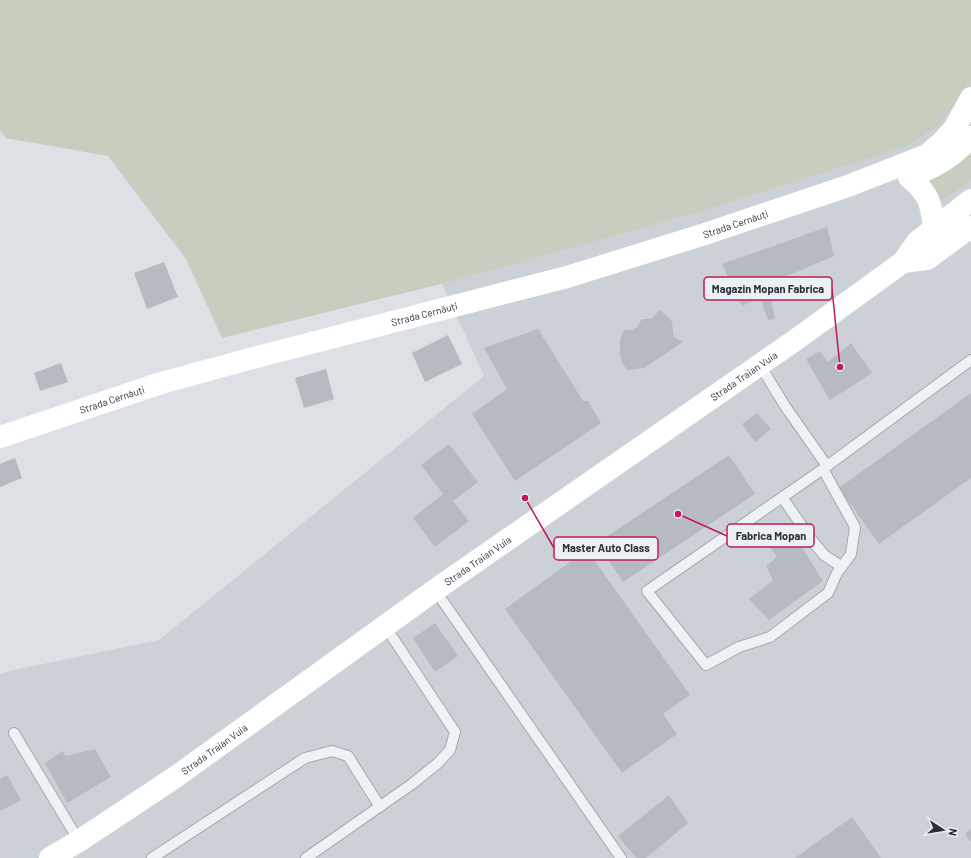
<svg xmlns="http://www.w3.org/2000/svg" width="971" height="858" font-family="Barlow,sans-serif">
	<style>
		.built { fill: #cbd1d6 }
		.green { fill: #c5cebf }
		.building { fill: #b5bbc1 }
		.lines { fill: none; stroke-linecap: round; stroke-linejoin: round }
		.lane-casing { stroke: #a3a9ae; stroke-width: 12 }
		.lane { stroke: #eff1f4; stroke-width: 10 }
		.secondary { stroke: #fff; stroke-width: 22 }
		.labels { text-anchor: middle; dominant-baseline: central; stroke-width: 3; stroke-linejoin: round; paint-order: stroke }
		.street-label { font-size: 10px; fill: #28313a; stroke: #ecf0f3 }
		.leader { fill: none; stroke: #c2185b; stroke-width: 1.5 }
		.callout-dot { fill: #c2185b; stroke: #ecf0f3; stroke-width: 1.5 }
		.callout { fill: #ecf0f3; stroke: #c2185b; stroke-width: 1.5 }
		.callout-label { font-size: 11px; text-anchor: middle; font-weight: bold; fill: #28313a }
	</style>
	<rect width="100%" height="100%" fill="#dde1e5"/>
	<path class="built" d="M971,81V858H0V674L14,670L159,640L484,376L442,284L689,215L959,99Z"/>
	<path class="green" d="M0,0H971V81L959,99L938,126L907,146L689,215L461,279L222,338L186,259L108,156L6,138L0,130Z
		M971,143V180L941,201L927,181Z"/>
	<path class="building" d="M827,227L834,256L768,284L775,319L768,320L760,298L742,306L722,264Z
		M164,262L178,297L147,309L134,273Z
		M659,310L667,315L672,322L674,337L683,342L644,368L628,370L623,365L620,356V339L624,330H632L637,327L642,319H651Z
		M538,329L583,401H588L601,423L515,481L472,414L507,389L484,348Z
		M448,335L462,364L425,382L412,353Z
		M851,343L872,373L830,400L806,359L820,351L828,362Z
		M61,363L68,382L40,391L34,373Z
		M326,369L334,399L304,408L295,378Z
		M971,393V478L879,544L839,488Z
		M757,413L771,429L755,442L742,424Z
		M449,444L478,482L453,501L469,521L435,547L413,518L443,494L421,465Z
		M729,455L755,494L623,582L597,543Z
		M15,458L22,478L0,487V464Z
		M792,531L823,581L769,620L749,599L773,580L766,566L777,557L766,542Z
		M587,550L690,695L663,714L677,734L622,773L505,609Z
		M435,623L458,656L435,672L413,638Z
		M95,749L111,777L67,803L45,763L63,751L66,756Z
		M7,775L21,800L0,811V779Z
		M669,795L688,823L646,858H636L618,836Z
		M852,817L881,858H795Z
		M971,829V842L965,834Z"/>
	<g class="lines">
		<g class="lane-casing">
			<path id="lane" d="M760,365L785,406L827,466
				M823,469L855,527L851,554L837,573L828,593L770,637L739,647L706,665L647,591L823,469L827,466L971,360
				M782,497L811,539L824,555L842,567
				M435,590L621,858
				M14,733L79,841
				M152,858L305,758L332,751L348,756L380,807
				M306,858L412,784L438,763L450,750L455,732L385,626"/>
		</g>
		<use href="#lane" class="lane"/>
		<g class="secondary">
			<path d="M912,176C937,166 953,157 971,137"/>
			<path d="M909,177C929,194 931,202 934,228"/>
			<path d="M903,262L927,259L971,227"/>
			<path id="s1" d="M0,437L161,383L253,358L567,277L705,234L848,186L927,155L942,142L954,129L971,98"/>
			<path id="s2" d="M50,858L79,841L174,778L435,590L794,341L903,262L917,242L971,200"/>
		</g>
	</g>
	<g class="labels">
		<g class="street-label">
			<text stroke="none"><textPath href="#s1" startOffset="766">Strada Cernăuți</textPath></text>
			<text stroke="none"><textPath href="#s1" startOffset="442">Strada Cernăuți</textPath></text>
			<text stroke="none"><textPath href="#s2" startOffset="845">Strada Traian Vuia</textPath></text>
			<text stroke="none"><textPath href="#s1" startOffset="118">Strada Cernăuți</textPath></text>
			<text stroke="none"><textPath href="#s2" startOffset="521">Strada Traian Vuia</textPath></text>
			<text stroke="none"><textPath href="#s2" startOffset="197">Strada Traian Vuia</textPath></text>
		</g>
	</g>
	<path class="leader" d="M840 367L832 289M678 514L727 536M525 498L554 548"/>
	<g class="callout-dot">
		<circle cx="840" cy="367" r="4"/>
		<circle cx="678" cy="514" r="4"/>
		<circle cx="525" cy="498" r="4"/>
	</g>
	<g class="callout">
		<rect x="704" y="277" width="128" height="23" rx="4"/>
		<rect x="727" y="524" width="87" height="23" rx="4"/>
		<rect x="554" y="537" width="104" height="23" rx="4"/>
	</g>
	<g class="callout-label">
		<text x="768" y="293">Magazin Mopan Fabrica</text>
		<text x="771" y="540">Fabrica Mopan</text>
		<text x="606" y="552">Master Auto Class</text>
	</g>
	<g transform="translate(943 830) rotate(102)" stroke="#ecf0f3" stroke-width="3" paint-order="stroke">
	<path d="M0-3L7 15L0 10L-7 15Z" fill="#28313a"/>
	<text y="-6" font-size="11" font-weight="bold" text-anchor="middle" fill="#28313a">N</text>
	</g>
</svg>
